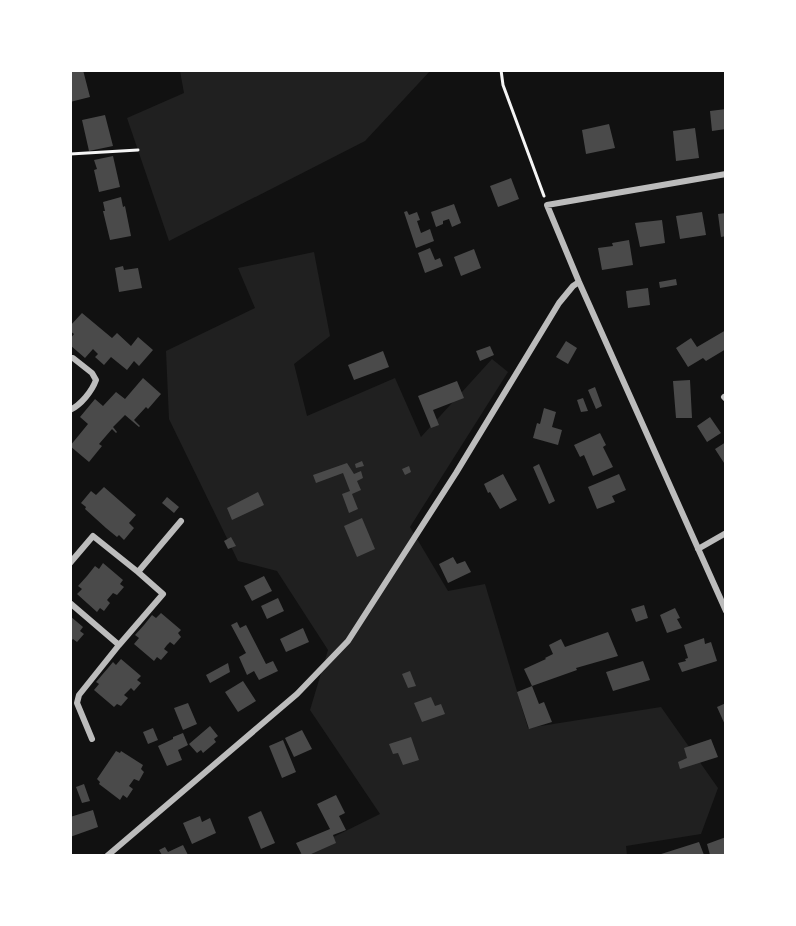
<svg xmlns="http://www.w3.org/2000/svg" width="796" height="926" font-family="Inter,sans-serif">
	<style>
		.green { fill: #202020 }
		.building { fill: #4a4a4a }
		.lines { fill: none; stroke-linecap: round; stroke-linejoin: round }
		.path { stroke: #f5f5f5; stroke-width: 3 }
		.minor { stroke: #bcbcbc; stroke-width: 6 }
	</style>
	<rect width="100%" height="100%" fill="#111"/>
	<path class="green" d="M180,71H430L365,141L169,241L127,118L184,93Z
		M314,252L330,336L294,364L307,416L395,378L421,437L492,359L508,372L410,527L448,591L485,584L528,728L661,707L718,788L701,834L626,846L627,855H297L380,814L310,710L328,650L277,571L238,561L169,419L166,351L255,308L238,268Z"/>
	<path class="building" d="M70,70H83L90,97L70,102Z
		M726,109V129L712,131L710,111Z
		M105,115L113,146L89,151L82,120Z
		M609,124L615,148L586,154L582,130Z
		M695,128L699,158L676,161L673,131Z
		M113,156L120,187L99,192L94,170L97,169L94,160Z
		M511,178L519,199L498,207L490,186Z
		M121,197L123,207L125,206L131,236L110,240L103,211H105L103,202Z
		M454,204L461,223L452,227L449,219L443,221V224L436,227L431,212Z
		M407,211L409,215L417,212L420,220L417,221L421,233L430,229L434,241L416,248L404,212Z
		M702,212L706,235L680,239L676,216Z
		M726,213V236L721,237L718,214Z
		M662,220L665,243L640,247L635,223Z
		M629,240L633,265L602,270L598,248L613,246L612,243Z
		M430,248L435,260L440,258L443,266L425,273L418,253Z
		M474,249L481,268L461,276L454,257Z
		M123,266L124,270L138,268L142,288L119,292L115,268Z
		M676,279L677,285L660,288L659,282Z
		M648,288L650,305L628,308L626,291Z
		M82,313L112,338L117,333L131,346L138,337L153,350L139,366L134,361L127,370L111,357L104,365L95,357L98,354L93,349L85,358L70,345V339L74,334L70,331V326Z
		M726,330V349L706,361L703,358L688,367L676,348L691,338L697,347Z
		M566,341L577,348L568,364L556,357Z
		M490,346L494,355L480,361L476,351Z
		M383,351L389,367L354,380L348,365Z
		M143,378L161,394L148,409L146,407L134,420L140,426L139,427L125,415L113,427L117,432L116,433L112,429L99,444L102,446L89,462L70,446L88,424L80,417L95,399L103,406L116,392L125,399Z
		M690,380L692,418H676L673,381Z
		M457,381L464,398L433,410L439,425L431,428L418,396Z
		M595,387L602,406L596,409L588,390Z
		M583,398L588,411L581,412L577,400Z
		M544,408L556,412L552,427L562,430L558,445L533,438L537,423L540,424Z
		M710,417L721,433L707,442L697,426Z
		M600,433L606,445L603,447L613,467L593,476L584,455L580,457L574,445Z
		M726,442V466L715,449Z
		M362,461L364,466L356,468L355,464Z
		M347,463L354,474L361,471L363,478L357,481L361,490L352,494L358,509L349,513L342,494L350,491L343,473L316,483L313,475Z
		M539,464L555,501L549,504L533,467Z
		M409,466L411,472L405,475L402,469Z
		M503,474L517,500L500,509L490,492L488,493L484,484Z
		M619,474L626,490L612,496L615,502L597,509L588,487Z
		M104,487L136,515L129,523L134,528L124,540L119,535L117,537L106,528L85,509L86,507L81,503L91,491L96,495Z
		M258,492L264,505L232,520L227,508Z
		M167,497L179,507L174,513L162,503Z
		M362,518L375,549L357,557L344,526Z
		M231,537L236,546L228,549L224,541Z
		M453,557L457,564L465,561L471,572L448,583L439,564Z
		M103,563L123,580L120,584L124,587L117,595L113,593L107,600L110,603L104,611L100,608L97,612L77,594L82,589L78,586L87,576L95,566L99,569Z
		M264,576L272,591L252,601L244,586Z
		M278,598L284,611L267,619L261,606Z
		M644,605L648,618L636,622L631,609Z
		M675,608L680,618L677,619L682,628L667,633L660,615Z
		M161,613L181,630L178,633L181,637L174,645L170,642L167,645L164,649L168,652L161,660L157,657L154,661L134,644L139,638L135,635L144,625L152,615L156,618Z
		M70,616L83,627L80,631L84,634L77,642L73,639L70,642Z
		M237,622L240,628L246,625L266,664L273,661L278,671L259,680L254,671L247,675L239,657L246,653L231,625Z
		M303,628L309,642L286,652L280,639Z
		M608,632L618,656L576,668L577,670L532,686L524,669L546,659L545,658L553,654L549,645L561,639L565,647Z
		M704,638L705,644L711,642L717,661L682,672L678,663L686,661L685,659L688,658L684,645Z
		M121,659L141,676L137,680L141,683L134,691L131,688L124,695L128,698L121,706L117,704L114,707L94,690L99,684L96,682L108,668L113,662L116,665Z
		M643,661L650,680L613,691L606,672Z
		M228,663L230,672L210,683L206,675Z
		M410,671L416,686L408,688L402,674Z
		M243,681L256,701L238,712L225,692Z
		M532,686L539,704L544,702L552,722L529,729L517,692Z
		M431,697L435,706L441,704L445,714L422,722L414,703Z
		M188,703L197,724L183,730L174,708Z
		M726,703V727L717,707Z
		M210,726L218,736L214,739L216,742L203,753L201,750L197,753L189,744Z
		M153,728L158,740L148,744L143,732Z
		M302,730L312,749L294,757L285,738Z
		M183,733L188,745L178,750L182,760L167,766L158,746L173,739V737Z
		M411,737L419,760L403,765L398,753L393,754L389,744Z
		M711,739L718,757L680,769L678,762L687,758L684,748Z
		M283,740L296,772L282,778L269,746Z
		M116,751L120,753L121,751L143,765L141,769L144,772L139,781L134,779L129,786L133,789L127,798L123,795L120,800L99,784L100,782L97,779Z
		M84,784L90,801L82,803L76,787Z
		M336,795L345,813L339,816L346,830L333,835L336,843L309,855H302L296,843L330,829L317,804Z
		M93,810L98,827L70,837V817Z
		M261,811L275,843L261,849L248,817Z
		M200,816L202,822L210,818L216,833L192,844L183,823Z
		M726,837V855H710L707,844Z
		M699,842L704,855H658Z
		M183,845L188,855H162L159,850L165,847L168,852Z"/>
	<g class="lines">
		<path class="path" d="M501,70L503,85L544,196
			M70,154L138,150"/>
		<path class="minor" d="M726,174L547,205L579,282L726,611
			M70,358H73L92,373L96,380C92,391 81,405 70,410
			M724,397L726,399
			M698,549L726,533
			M70,563L93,536L138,572L181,521
			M70,603L119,645
			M92,739L77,703L79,695L119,645L163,594L138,572
			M107,856L297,694L348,641L456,473L559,303L573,286L579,282"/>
	</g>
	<rect width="796" height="926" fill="none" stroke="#ffffff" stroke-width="144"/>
</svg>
